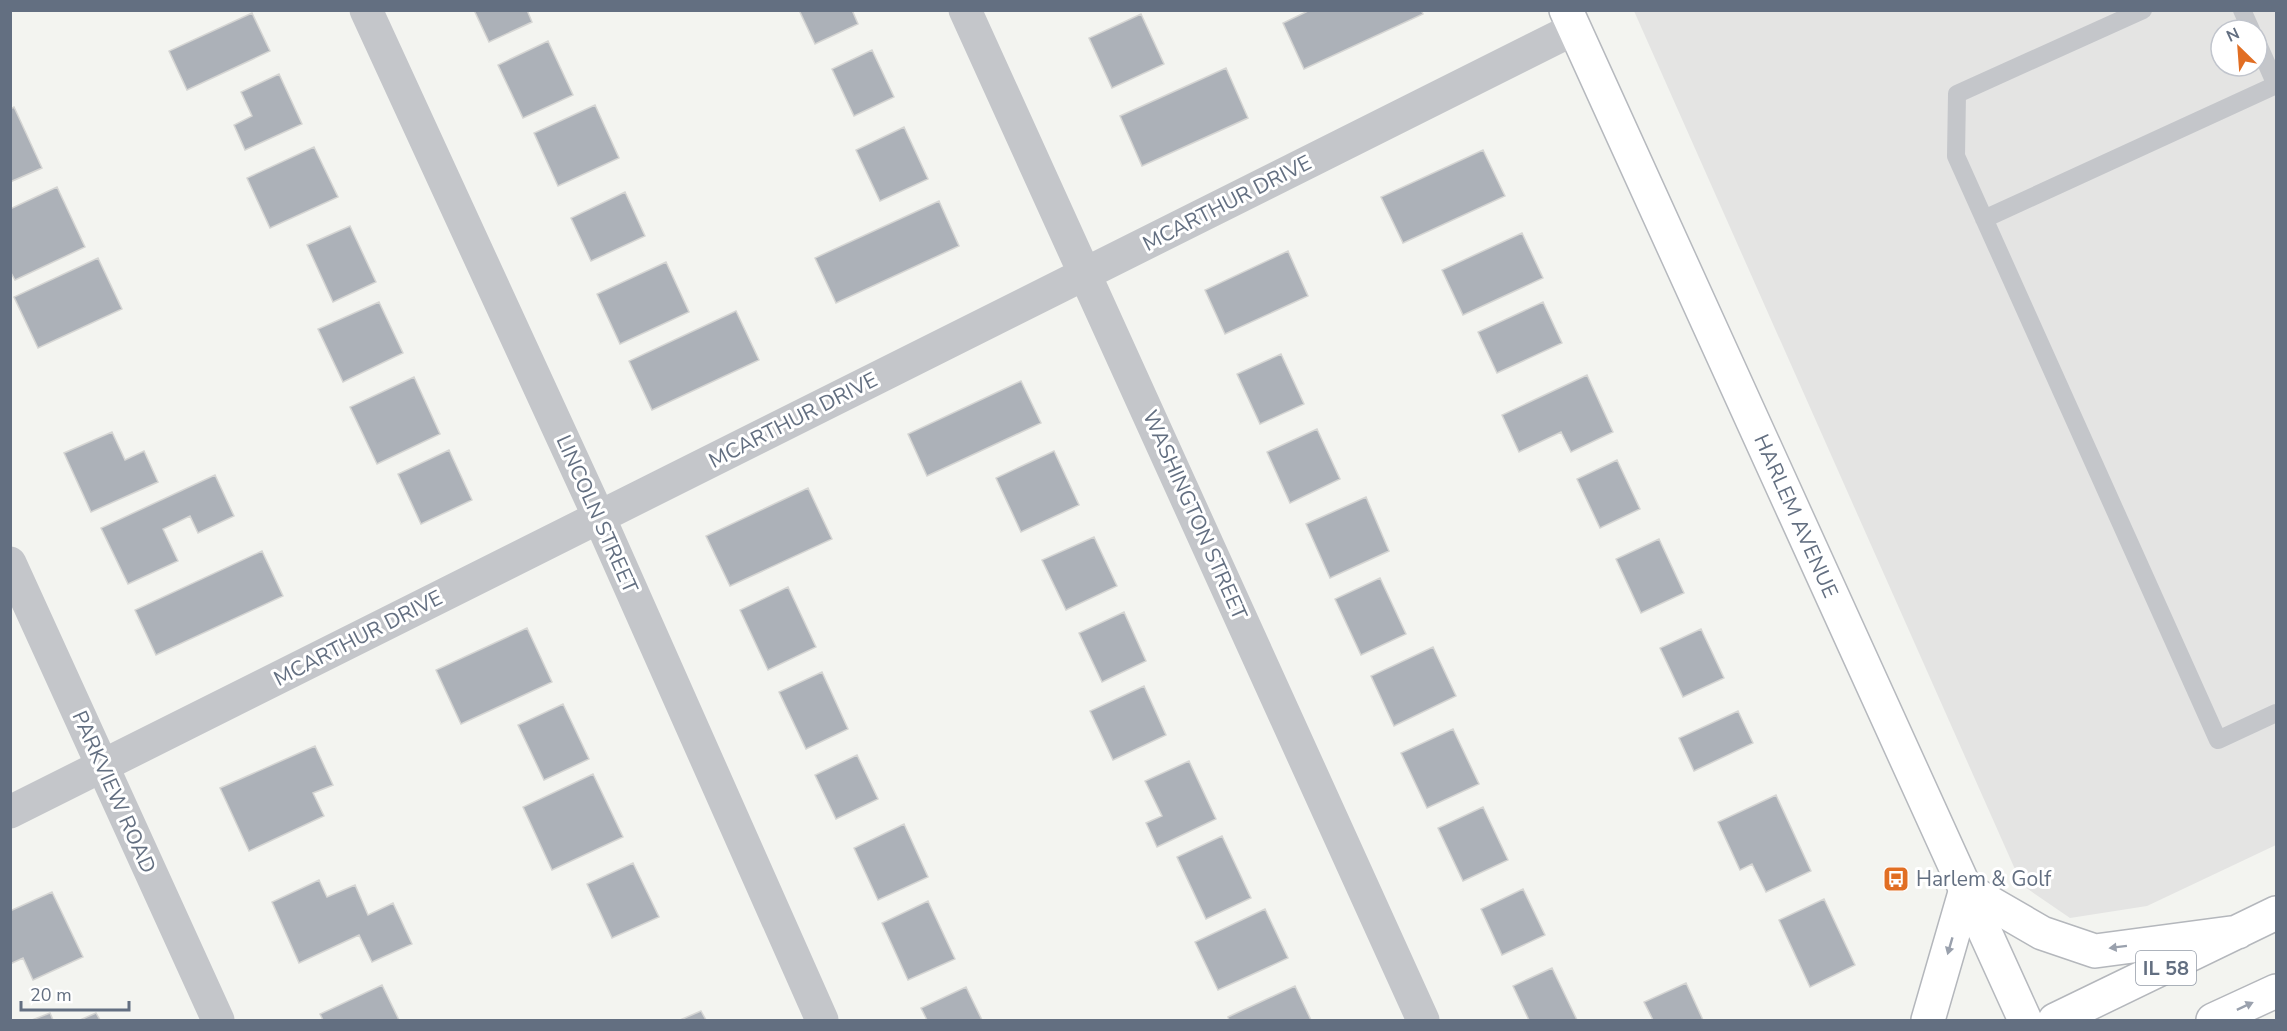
<svg xmlns="http://www.w3.org/2000/svg" width="2287" height="1031" font-family="'Nunito Sans',sans-serif">
	<style>
		.built { fill: #e4e4e3; fill-rule: evenodd }
		.building { fill: #acb1b8; stroke: #d5d5d3; stroke-width: 1.5 }
		.lines { fill: none; stroke-linecap: round; stroke-linejoin: round }
		.secondary-casing { stroke: #b6b9be; stroke-width: 36 }
		.primary-casing { stroke: #b4b7bc; stroke-width: 36 }
		.service { stroke: #c4c6ca; stroke-width: 18 }
		.minor { stroke: #c4c6ca; stroke-width: 33 }
		.secondary { stroke: #fff; stroke-width: 33 }
		.primary { stroke: #fff; stroke-width: 33 }
		.oneway { fill: #9aa1ad }
		.labels { text-anchor: middle; dominant-baseline: central; stroke-width: 6; stroke-linejoin: round; paint-order: stroke }
		.shield { fill: #fff; stroke: #929aa7; stroke-width: 1.5 }
		.shield-label { font-size: 20px; font-weight: bold; fill: #636f81 }
		.street-label { font-size: 21px; fill: #636f81; stroke: #fff }
		.poi-label { font-size: 21px; fill: #636f81; stroke: #fff; text-anchor: start }
	</style>
	<rect width="100%" height="100%" fill="#f3f4f0"/>
	<path class="built" d="M1634,11H2276V845L2147,906L2070,918L2022,885ZM2221,30H2257V66H2221Z"/>
	<path class="building" d="M474,10H527L532,22L489,42Z
		M799,10H852L858,24L815,44Z
		M1310,10H1421L1423,14L1304,69L1283,23Z
		M252,13L270,51L187,90L169,51Z
		M1141,14L1164,64L1112,88L1089,38Z
		M548,41L573,95L523,118L498,65Z
		M872,50L894,97L854,116L832,69Z
		M1226,68L1248,118L1142,166L1120,116Z
		M279,74L302,124L245,150L234,125L252,116L241,92Z
		M595,105L619,158L558,186L534,133Z
		M14,107L42,168L10,182V109Z
		M904,127L928,179L880,201L856,150Z
		M314,147L338,197L270,228L247,178Z
		M1483,150L1505,196L1403,243L1381,197Z
		M57,187L85,247L15,280L10,271V209Z
		M625,192L645,236L591,261L571,218Z
		M939,201L959,246L836,303L815,258Z
		M350,226L376,282L333,302L307,245Z
		M1522,233L1543,278L1463,315L1442,270Z
		M1288,251L1308,296L1225,334L1205,290Z
		M98,258L122,309L38,348L14,297Z
		M666,262L689,312L620,344L597,294Z
		M379,302L403,353L343,382L318,329Z
		M1543,302L1562,343L1497,373L1478,332Z
		M736,311L759,360L652,410L629,361Z
		M1281,354L1304,404L1260,424L1237,374Z
		M1587,375L1613,432L1571,452L1561,432L1519,452L1502,415Z
		M414,377L440,434L377,464L350,407Z
		M1021,381L1041,423L927,476L908,434Z
		M1317,429L1340,479L1290,503L1267,452Z
		M112,432L125,460L144,451L158,482L91,512L64,453Z
		M449,450L472,500L421,524L398,474Z
		M1054,451L1079,505L1021,532L996,478Z
		M1617,460L1640,509L1600,528L1577,479Z
		M215,475L234,516L198,533L190,516L163,529L178,561L128,584L101,528Z
		M808,488L832,539L730,586L706,536Z
		M1366,497L1389,551L1330,578L1306,524Z
		M1094,537L1117,586L1066,610L1042,560Z
		M1659,539L1684,593L1641,613L1616,559Z
		M262,551L283,596L156,655L135,610Z
		M1380,578L1406,634L1361,655L1335,599Z
		M788,587L816,647L768,670L740,610Z
		M1124,612L1146,661L1102,682L1079,633Z
		M527,628L552,682L461,724L436,670Z
		M1701,629L1724,678L1683,697L1660,648Z
		M1433,647L1456,696L1394,726L1371,676Z
		M822,672L848,729L806,749L779,692Z
		M1144,686L1166,735L1113,760L1090,711Z
		M563,704L589,759L544,780L518,725Z
		M1738,711L1753,743L1694,771L1679,738Z
		M1453,729L1479,784L1427,808L1401,753Z
		M315,746L333,785L313,793L324,816L249,851L220,788Z
		M857,755L878,799L836,819L815,775Z
		M1189,761L1216,819L1157,847L1146,823L1162,816L1145,781Z
		M593,774L623,837L552,870L523,807Z
		M1776,795L1811,871L1766,892L1752,864L1740,870L1718,822Z
		M1483,807L1508,860L1463,881L1438,828Z
		M904,824L928,877L878,900L854,848Z
		M1222,836L1251,898L1206,919L1177,857Z
		M633,863L659,917L612,938L587,884Z
		M319,880L327,897L355,885L368,915L393,903L412,944L372,962L359,935L299,963L272,902Z
		M1523,889L1545,935L1502,955L1481,909Z
		M52,892L83,957L33,980L23,958L10,964V911Z
		M1824,899L1855,965L1810,987L1779,920Z
		M928,901L955,959L908,980L882,923Z
		M1265,909L1288,958L1218,990L1195,942Z
		M1552,968L1577,1020H1529L1513,986Z
		M1686,983L1703,1020H1653L1644,1002Z
		M382,985L399,1020H323L320,1014Z
		M1295,986L1311,1020H1229L1228,1017Z
		M966,987L982,1020H927L921,1008Z
		M701,1011L706,1020H680Z
		M50,1013L53,1020H32Z
		M96,1013L100,1020H80Z"/>
	<g class="lines">
		<g class="secondary-casing">
			<path id="secondary" d="M1566,10L2025,1020"/>
		</g>
		<g class="primary-casing">
			<path id="primary" d="M1928,1020L1966,889L2042,933L2095,951L2238,932
				M2055,1020L2276,913
				M2213,1020L2276,991"/>
		</g>
		<path class="service" d="M2143,10L1957,94L1956,156L2218,740L2276,713
			M2242,10L2251,30
			M2257,42L2276,85
			M1984,219L2276,85"/>
		<path class="minor" d="M366,10L599,517L822,1020
			M965,10L1423,1020
			M10,563L218,1020
			M10,812L1574,29"/>
		<use href="#secondary" class="secondary"/>
		<use href="#primary" class="primary"/>
	</g>
	<defs><path id="oneway-solid" d="M-6-.8H1V-3.2L6.5 0L1 3.2V.8H-6Z" transform="scale(1.5)"/></defs>
	<g class="oneway">
		<use href="#oneway-solid" transform="translate(1950 946) rotate(106)"/>
		<use href="#oneway-solid" transform="translate(2118 947) rotate(173)"/>
		<use href="#oneway-solid" transform="translate(2245 1006) rotate(-25)"/>
	</g>
	<defs>
		<g id="bus-square" transform="scale(1.35)"><rect x="-9" y="-9" width="18" height="18" rx="4" fill="#e16e23" stroke="#fff"/><path d="M-5-6H5V4H4V6H2V4H-2V6H-4V4H-5ZM-3.5-4V0h7V-4ZM-3.5 1.2v1.5H-2V1.2ZM2 1.2v1.5H3.5V1.2Z" fill="#fff"/></g>
	</defs>
	<g fill-rule="evenodd">
		<use href="#bus-square" x="1896" y="879"/>
	</g>
	<g class="labels">
		<rect class="shield" x="2136" y="951" width="60" height="34" rx="4.5"/>
		<g class="shield-label">
			<text x="2166" y="968">IL 58</text>
		</g>
		<g class="street-label">
			<text transform="translate(1227 203) rotate(-27)">MCARTHUR DRIVE</text>
			<text transform="translate(793 420) rotate(-27)">MCARTHUR DRIVE</text>
			<text transform="translate(597 514) rotate(66)">LINCOLN STREET</text>
			<text transform="translate(1195 515) rotate(66)">WASHINGTON STREET</text>
			<text transform="translate(1796 516) rotate(66)">HARLEM AVENUE</text>
			<text transform="translate(358 638) rotate(-27)">MCARTHUR DRIVE</text>
			<text transform="translate(114 792) rotate(66)">PARKVIEW ROAD</text>
		</g>
		<g class="poi-label">
			<text x="1916" y="879">Harlem &amp; Golf</text>
		</g>
	</g>
	<rect width="2287" height="1031" fill="none" stroke="#636f81" stroke-width="24"/>
	<g transform="translate(2239 48) rotate(335)"><circle r="28" fill="#ffffff" stroke="#c1c5cd" stroke-width="1.5"/>
	<path d="M0-4.5L10 22L0 15L-10 22Z" fill="#e16e23"/>
	<text y="-9" font-size="16" font-weight="bold" text-anchor="middle" fill="#636f81">N</text>
	</g>
	<path d="M21 1001v9h108v-9" fill="none" stroke="#636f81" stroke-width="3"/>
	<text x="30" y="1001" font-size="18" fill="#636f81" stroke="#ffffff" stroke-width="4.5" paint-order="stroke">20 m</text>
</svg>
